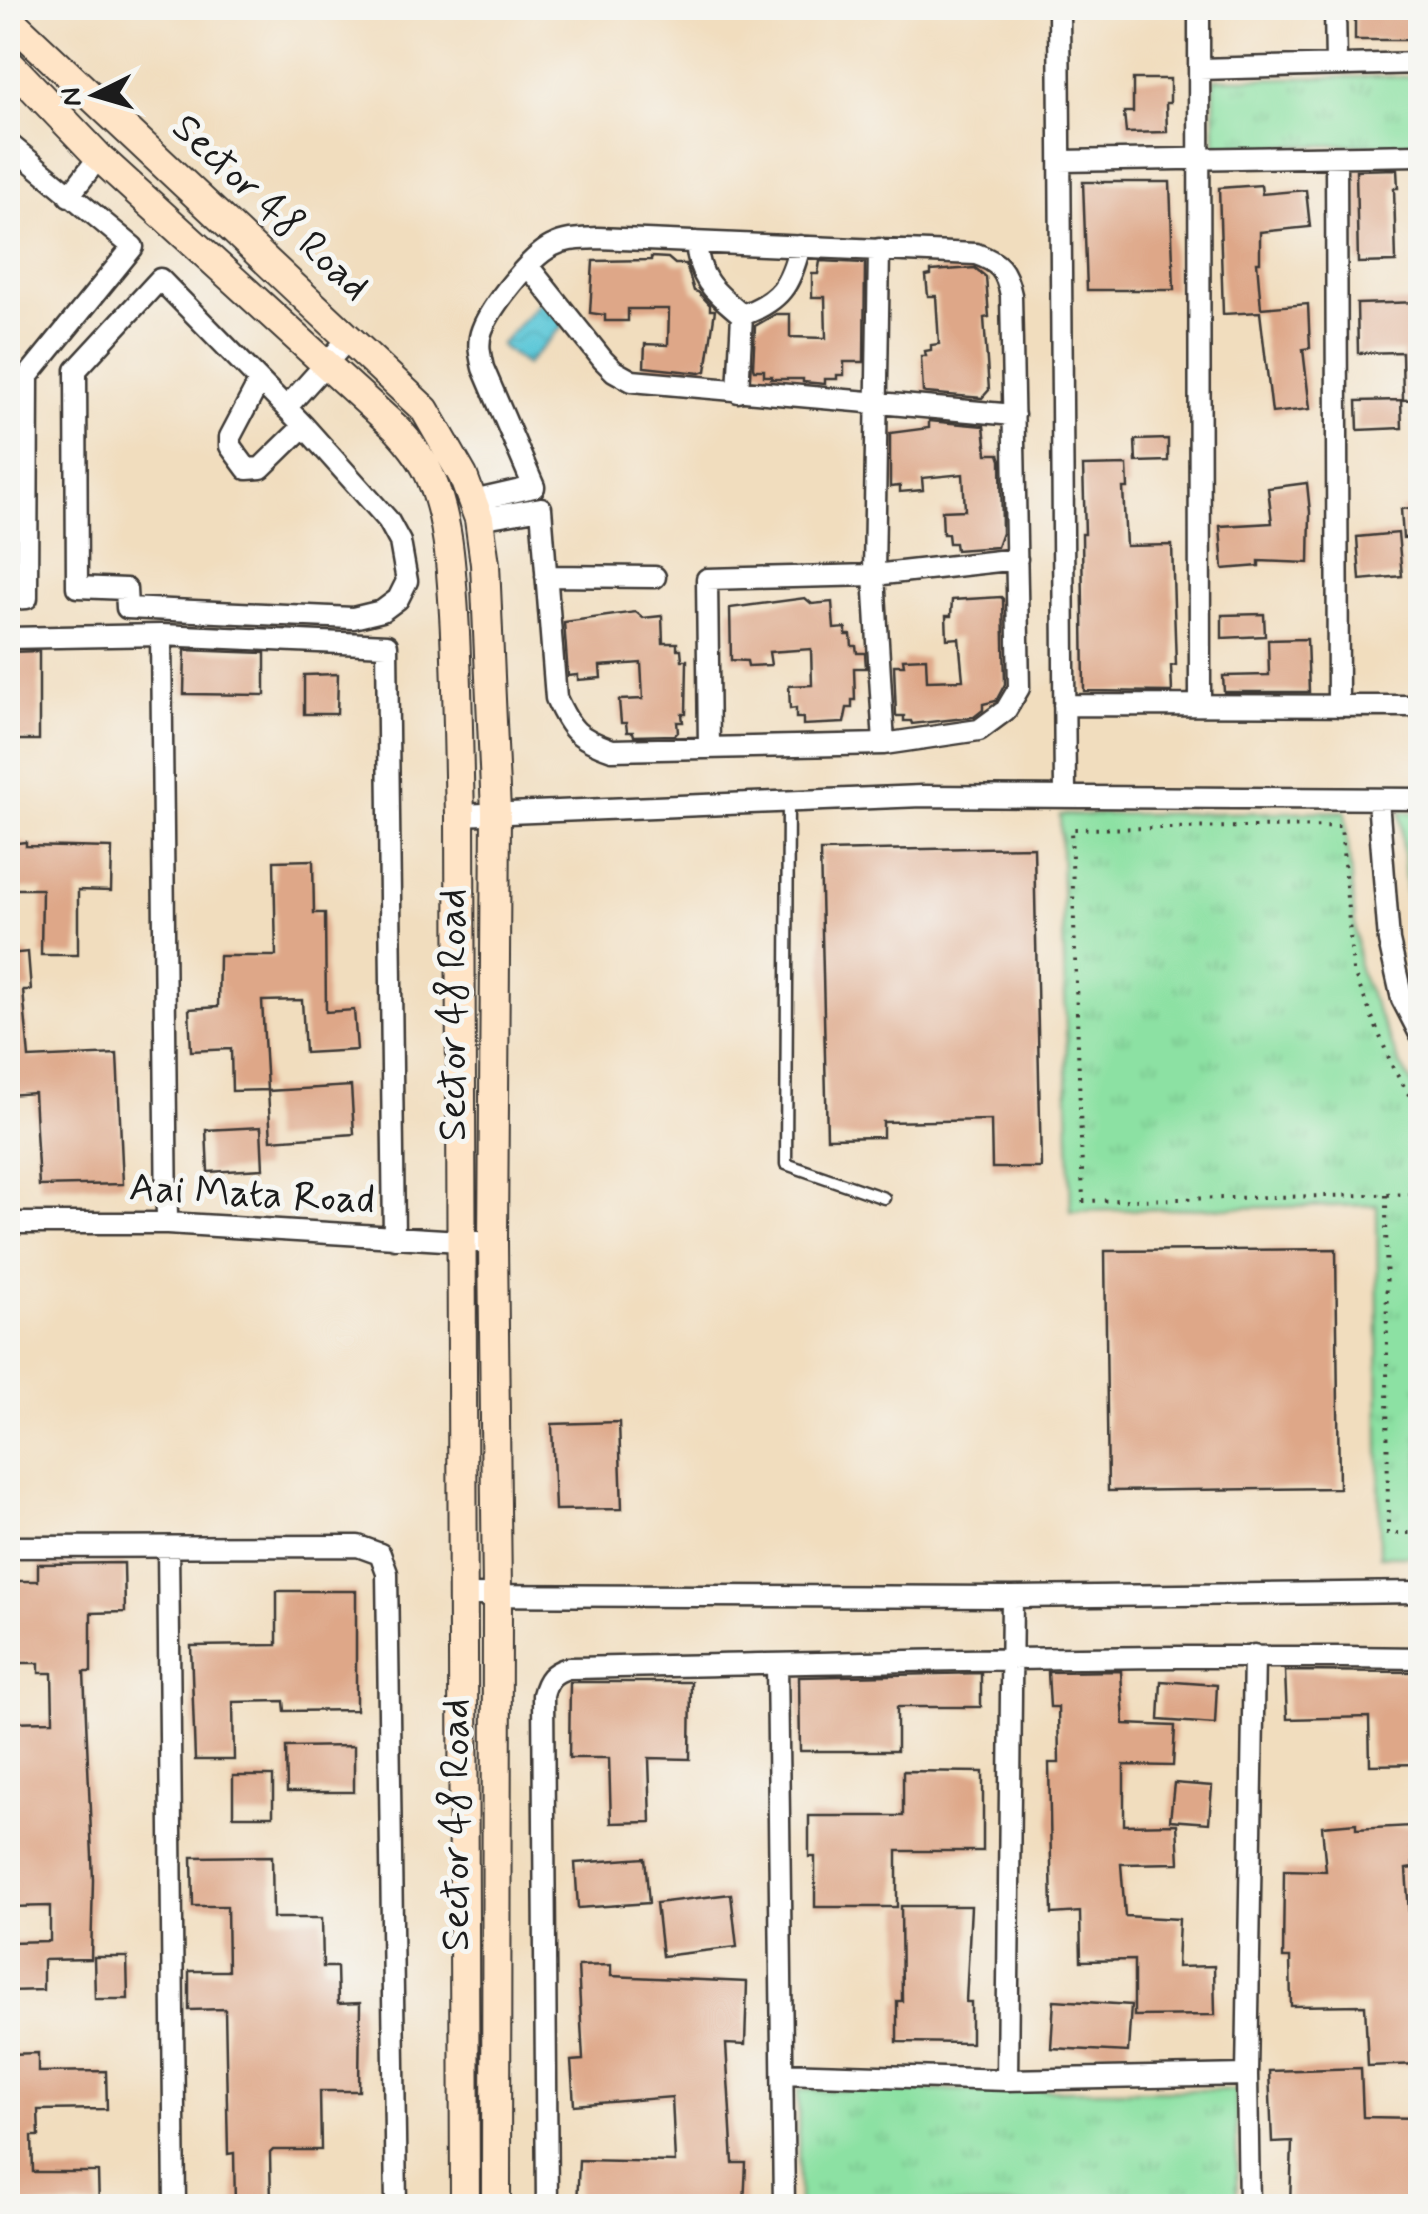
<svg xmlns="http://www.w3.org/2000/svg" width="1428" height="2214" font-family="Mynerve,sans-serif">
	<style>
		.park { fill: url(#park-tufts); stroke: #547e60; stroke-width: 2.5 }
		.water { fill: url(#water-waves); stroke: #3c727a; stroke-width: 2.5 }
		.building { fill: #dea788 }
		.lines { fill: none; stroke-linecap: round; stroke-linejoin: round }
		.lane-casing { stroke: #3c3934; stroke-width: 15 }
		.street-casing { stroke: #3c3934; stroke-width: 25 }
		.secondary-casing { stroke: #3c3934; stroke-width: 32 }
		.path { stroke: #3c3934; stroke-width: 4; stroke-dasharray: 2.5 8; stroke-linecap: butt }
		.lane { stroke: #fff; stroke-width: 10 }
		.street { stroke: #fff; stroke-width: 20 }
		.secondary { stroke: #ffe4c6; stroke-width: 28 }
		.labels { text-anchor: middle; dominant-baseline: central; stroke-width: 10; stroke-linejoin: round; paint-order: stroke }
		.street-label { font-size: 40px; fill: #1c1c1c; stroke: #f6f6f2 }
	</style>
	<defs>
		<pattern id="park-tufts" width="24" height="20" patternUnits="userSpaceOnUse" patternTransform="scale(2.5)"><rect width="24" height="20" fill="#8ce1a3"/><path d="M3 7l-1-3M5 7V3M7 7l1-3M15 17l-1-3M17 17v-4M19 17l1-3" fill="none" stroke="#78c08c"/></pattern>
		<pattern id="water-waves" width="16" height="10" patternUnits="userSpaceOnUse" patternTransform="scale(2.5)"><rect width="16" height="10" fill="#5dc8d8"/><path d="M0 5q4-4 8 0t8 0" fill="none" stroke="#50abb9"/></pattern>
	</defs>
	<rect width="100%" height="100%" fill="#f6f6f2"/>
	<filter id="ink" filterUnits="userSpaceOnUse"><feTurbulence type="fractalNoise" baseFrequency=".01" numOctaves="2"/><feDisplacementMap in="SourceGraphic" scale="20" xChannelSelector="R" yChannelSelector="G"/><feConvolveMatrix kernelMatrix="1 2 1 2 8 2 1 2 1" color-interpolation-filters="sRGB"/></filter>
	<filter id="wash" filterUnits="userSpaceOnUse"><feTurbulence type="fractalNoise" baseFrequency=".0048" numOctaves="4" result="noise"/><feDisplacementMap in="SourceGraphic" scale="40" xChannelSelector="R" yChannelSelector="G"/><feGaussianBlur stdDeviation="2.25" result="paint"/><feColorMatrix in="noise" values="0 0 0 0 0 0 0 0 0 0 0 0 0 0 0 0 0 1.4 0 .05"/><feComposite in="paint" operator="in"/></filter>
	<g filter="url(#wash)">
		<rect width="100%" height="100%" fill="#f1ddbe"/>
		<path class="park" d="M1420,76V144L1215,147L1214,79Z
			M1345,811L1359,969L1400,1064L1420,1097V1556H1380L1377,1205L1071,1211L1060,815Z
			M1400,812H1420V971L1409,929Z
			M798,2090H1236L1237,2206H799Z"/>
		<path class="water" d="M545,296L569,319L526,365L500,345Z"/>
		<g id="blocks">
			<path class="building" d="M1355,8H1420V40H1355Z
				M1133,79H1170V103H1166L1167,132L1126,133L1124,112H1133Z
				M1397,169L1398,188H1394L1396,262L1358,263L1356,170Z
				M1083,182H1170L1174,290H1087Z
				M1261,185L1262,194L1306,190L1310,227L1260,232V262H1257L1261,308L1308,304L1310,348L1303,349L1310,409L1272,413L1260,312L1223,314L1219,188Z
				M651,257L668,258L675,264H686L694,291L698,292L710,305V310H715L706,371L700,373L644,367L645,344L668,345L669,309H628V321H605V315L590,313L593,261L651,260Z
				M820,261L865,263L864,362H844V375H837V379H825V384L803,382V379H771L772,376H764V370H754L753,367L755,326L776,314H790V337L826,338L825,297H812V274H818Z
				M975,268L986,277L989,317L984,318L989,390L982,398L926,393L923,392L921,356H926L925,351L931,350V345L939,344L936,296H928L926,276L931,275V271Z
				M1420,302V399L1403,400L1402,352L1358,353L1357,304Z
				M1401,400L1402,428L1358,430L1357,401Z
				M929,421L984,426L987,454H999L1001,460L1002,533L997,547L956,550L955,543H949L948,534H943L942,511L965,510L963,474L922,478L923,490L900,492V486L890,487V433L929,428Z
				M1168,439V461L1136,462L1135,440Z
				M1127,465L1128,488H1123L1126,546L1172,545L1176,665L1171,666L1172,692L1084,691L1082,534H1085L1083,466Z
				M1307,483L1310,512L1309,563L1259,561V566L1223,569L1220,526L1272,523L1268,488Z
				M1420,507V537L1403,538L1401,509Z
				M1398,533L1402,576L1360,580L1357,537Z
				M1001,597L1003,599L1005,684L996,701L983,704V710L974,717L912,724L911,721H904V716H896L894,665H904L903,659L926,658L927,681L963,680L959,638L947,639L946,616H951L952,600Z
				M805,598L812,604L832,602L834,629L846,628V635H851L852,646H856L857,653H865L866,668H854L855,700H852V708H847L844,723L803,725V718H796V708L790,709L789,686L812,685L811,649L769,652L771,665L748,666L747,661L731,660L730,608Z
				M636,612L643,618L662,616L663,643H677V649H681L682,660H687L686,714H682L683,722H677L678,732L675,735L634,736L633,732H627L626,723H621L619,700L643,699L641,663L600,666L601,678L578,680V675L568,676L564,622Z
				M1264,614L1265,636L1222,638V615Z
				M1307,639L1309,692H1224L1223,676L1269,675L1268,640Z
				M185,650L265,653V695L184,694Z
				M39,651V740H8V652Z
				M338,674L337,714H304V675Z
				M26,842V846L112,848L111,891L78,890V955H41L42,889H8V844Z
				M1034,847L1041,1168H992L991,1120L883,1122V1137L827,1138L820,851Z
				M313,860L314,913H325L326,1012L354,1010L357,1050L305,1053L302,1000L262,1001L267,1090L232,1091L231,1049L191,1051L189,1009L218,1007L219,956H276L274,861Z
				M28,952L31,990H23L29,1058L117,1054L123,1184L39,1186L34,1093L8,1095V954Z
				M351,1086L354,1134L271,1140L268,1091Z
				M261,1127L263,1169L208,1172L206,1130Z
				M1336,1249L1339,1488L1108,1491L1105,1251Z
				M619,1422L622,1509L555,1510L552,1424Z
				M124,1563L125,1612L91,1613V1672H84L93,1880L91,1959L43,1960V1990L8,1991V1942L50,1941V1906L8,1907V1722L53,1721L52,1673H39V1663H8V1581H38V1564Z
				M277,1591H356V1710L285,1711L284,1701L233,1702L234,1760H195L191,1646L277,1645Z
				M1121,1671L1124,1724L1175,1726L1173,1766L1124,1765V1825L1177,1824L1179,1863L1121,1864L1125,1916L1179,1919L1177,1967L1214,1966L1215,2015L1134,2016V1960L1081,1961L1080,1912L1052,1914L1049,1763H1059L1058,1707H1050L1048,1672Z
				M1285,1671L1420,1672V1764L1370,1765L1369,1717L1287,1719Z
				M981,1673V1707H897V1751H800L799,1677Z
				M1161,1681L1217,1685L1215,1724L1159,1720Z
				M570,1682H691L690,1759L649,1758L651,1822L611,1823L609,1758H569Z
				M354,1746V1792H287L286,1747Z
				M903,1771L983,1772V1851H897V1907H815V1857H809V1816H903Z
				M233,1776H273V1816H233Z
				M1174,1783L1212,1786L1209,1823L1170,1820Z
				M1356,1823V1829L1411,1826L1413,1868L1406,1869L1410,1928L1420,1927V2064L1368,2066L1365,2005L1291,2006L1290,1958H1283L1284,1870L1326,1871L1322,1826Z
				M272,1856L273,1918H322L323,1967H337L338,2004L360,2003L359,2091H320L321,2150H273L270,2153L271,2205L235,2206L234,2153L228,2154L225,2009L189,2010V1971H228L227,1906H193L192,1857Z
				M645,1858L649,1903L578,1908L575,1863Z
				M731,1894L737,1947L662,1956L656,1903Z
				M901,1906H971L966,2002H971V2043L897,2042V2001H902Z
				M94,1957H127L128,1999H95Z
				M611,1965V1976L747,1982L745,2045L726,2044L733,2163H746L744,2206H577L579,2160L675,2162L672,2097L574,2105L571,2061L583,2060L578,1966Z
				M1054,2000L1131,2005L1128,2052L1051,2048Z
				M38,2053V2072L106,2071L107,2109L38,2110L39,2136H32L33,2172H98L99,2206H8V2054Z
				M1361,2068L1363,2117L1420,2118V2206H1290L1292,2141L1272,2142L1269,2071Z"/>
		</g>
	</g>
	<g filter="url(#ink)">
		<use href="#blocks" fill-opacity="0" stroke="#3c3934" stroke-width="2.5"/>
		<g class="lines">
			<g class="lane-casing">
				<path id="lane" d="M788,799L786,1164L884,1198"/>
			</g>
			<g class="street-casing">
				<path id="street" d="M1059,8L1065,795
					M1199,8L1200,705
					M1335,8L1336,65
					M1199,69L1420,63
					M8,143L133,247L28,376L27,598L8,599
					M1336,157L1338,706
					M1061,161L1420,155
					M69,196L99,157
					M696,242C699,281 714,291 742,315C781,301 790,285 800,246
					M879,249L874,575L884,744
					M528,266L603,360L614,371L632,381L1014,415
					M160,279L304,426L388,520L400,542L407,581L398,599L382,611L353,618L127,608L126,589L77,587L76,370Z
					M259,382L230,437V446L247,469L261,468L304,426
					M738,392L742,315
					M286,408L350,337
					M473,501L534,487L483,368C480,355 477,343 482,330C491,306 530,257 552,246C567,238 582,239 598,238L976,254C999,262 1006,270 1011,295L1019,688L1006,710L979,730L884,744L612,750C578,738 571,731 556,698L541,508L479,519
					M546,576L655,577
					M161,635L167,1223
					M8,638L161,635L387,645L394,1238
					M1064,705L1420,706
					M709,748L707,579L874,575L1017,559
					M1378,800L1389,941L1402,999L1420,1034
					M460,815L922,796L1420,799
					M8,1223H167L493,1243
					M8,1547L358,1546L380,1554L387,1573L396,2206
					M168,1547L175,2206
					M462,1595L1012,1597L1420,1592
					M777,1664L784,2206
					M783,2073L1007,2080L1247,2075
					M1007,2080L1012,1597
					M547,2206L543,1695C547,1679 552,1673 568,1668C852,1663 1136,1653 1420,1658
					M1249,2206L1247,2075L1254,1655"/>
			</g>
			<g class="secondary-casing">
				<path id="secondary" d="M8,18L425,410L463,476L479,519L485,564L496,812L493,1243L497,1593L496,2206
					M8,62L99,157L396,428C410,443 423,459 431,478C449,521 451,568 454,614C458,681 458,748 460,815L465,2206"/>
			</g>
			<path class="path" d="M1420,1113L1393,1068L1353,971L1341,826L1071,829L1083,1201L1420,1194
				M1386,1195L1388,1533H1420"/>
			<use href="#lane" class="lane"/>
			<use href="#street" class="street"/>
			<use href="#secondary" class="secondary"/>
		</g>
	</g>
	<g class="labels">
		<g class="street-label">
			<text transform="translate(270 208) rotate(43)">Sector 48 Road</text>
			<text transform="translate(454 1015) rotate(-90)">Sector 48 Road</text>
			<text transform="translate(252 1195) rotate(3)">Aai Mata Road</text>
			<text transform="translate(457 1825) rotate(-90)">Sector 48 Road</text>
		</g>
	</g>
	<rect width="1428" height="2214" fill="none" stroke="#f6f6f2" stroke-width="40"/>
	<g transform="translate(95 95) rotate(265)" stroke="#f6f6f2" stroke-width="8" paint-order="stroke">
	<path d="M0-8L18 38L0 25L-18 38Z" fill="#1c1c1c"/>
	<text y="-15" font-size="28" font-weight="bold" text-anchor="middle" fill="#1c1c1c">N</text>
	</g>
</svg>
